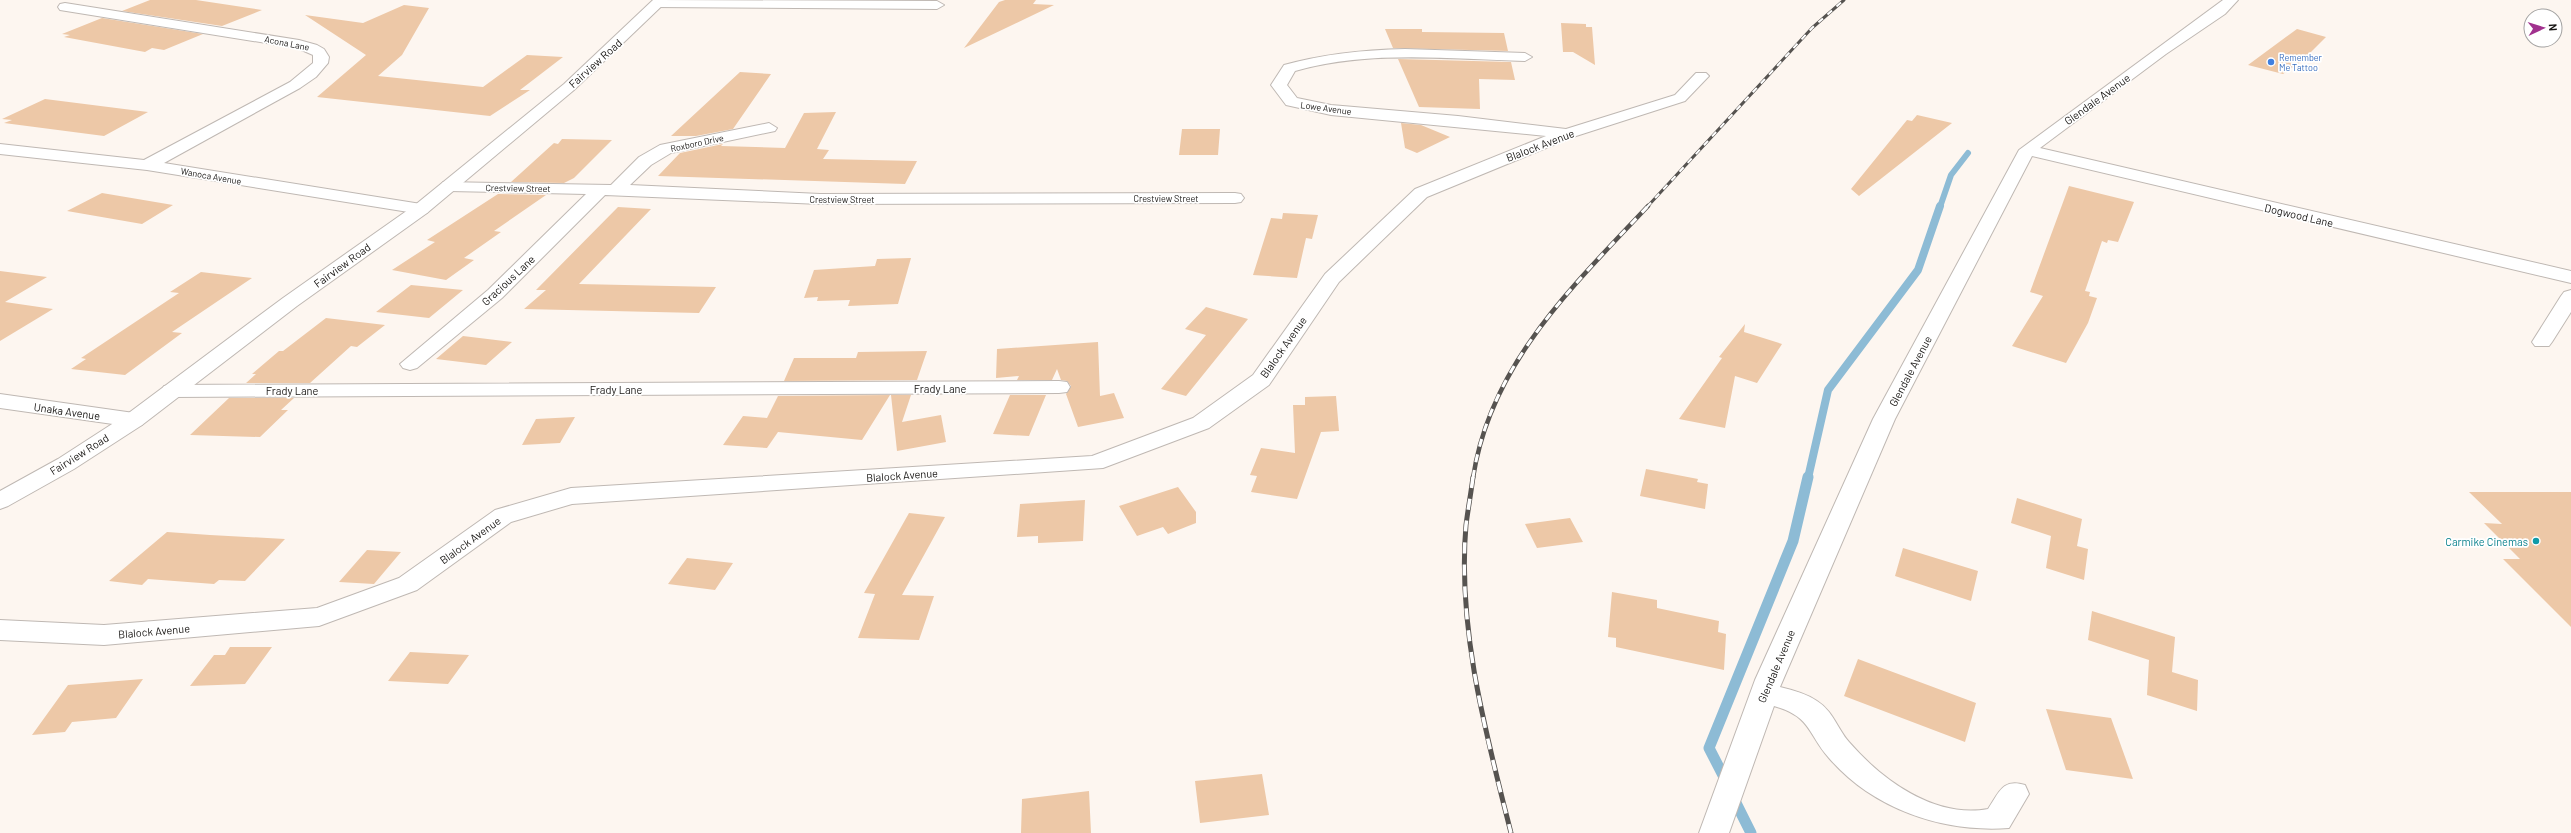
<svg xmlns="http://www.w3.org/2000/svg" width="2571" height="833" font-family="Barlow,sans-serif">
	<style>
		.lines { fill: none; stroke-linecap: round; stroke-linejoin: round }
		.stream-far2 { stroke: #8dbbd5; stroke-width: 6 }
		.stream-far1 { stroke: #8dbbd5; stroke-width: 8 }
		.stream { stroke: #8dbbd5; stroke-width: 11 }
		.building { fill: #edc8a7 }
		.minor-casing { stroke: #bfb8b3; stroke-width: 2 }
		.major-casing { stroke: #bfb8b3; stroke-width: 2 }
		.minor { fill: #fff; fill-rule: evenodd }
		.major { fill: #fff; fill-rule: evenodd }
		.rail-far2-casing { stroke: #565350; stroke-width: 3 }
		.rail-far1-casing { stroke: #565350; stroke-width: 4.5 }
		.rail-casing { stroke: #565350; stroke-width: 5 }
		.rail-far2 { stroke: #fff; stroke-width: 2; stroke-dasharray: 6; stroke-linecap: butt }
		.rail-far1 { stroke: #fff; stroke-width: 3; stroke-dasharray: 8; stroke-linecap: butt }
		.rail { stroke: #fff; stroke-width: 3.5; stroke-dasharray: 11; stroke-linecap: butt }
		.shop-dot { fill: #3f7fe0; stroke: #fff; stroke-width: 1.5 }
		.culture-dot { fill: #0f9aa8; stroke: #fff; stroke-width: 1.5 }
		.labels { text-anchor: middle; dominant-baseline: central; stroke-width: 3.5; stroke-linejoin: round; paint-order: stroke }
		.far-street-label { font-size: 9px; fill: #181614; stroke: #fff }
		.far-shop-label { font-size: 9px; fill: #366cbe; stroke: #fff; text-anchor: start }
		.street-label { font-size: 11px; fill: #181614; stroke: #fff }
		.culture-label { font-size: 11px; fill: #0d838f; stroke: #fff; text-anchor: end }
	</style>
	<rect width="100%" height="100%" fill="#fdf6f0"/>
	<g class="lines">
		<path class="stream-far2" d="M1940,207L1951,175L1968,153"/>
		<path class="stream-far1" d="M1808,478L1828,390L1918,270L1940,206"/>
		<path class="stream" d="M1727,783L1709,748L1793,541L1808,477
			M1733,797L1751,833"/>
	</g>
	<path class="building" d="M150,0H196L262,10L222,26L122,11Z
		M1005,0H1036L1033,4L1054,5L964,48L999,2Z
		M404,5L429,8L402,55L378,76L483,87L527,55L563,57L520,90H530L490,116L317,97L366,55L305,15L363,23Z
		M102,18L203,34L164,50L152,48L145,52L64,37L70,35L62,34Z
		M1561,23L1586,24V27H1592L1595,65L1573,52H1563Z
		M1385,29H1422V32L1504,33L1508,51L1393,48Z
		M2297,29L2326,37L2302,61L2283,74L2248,65Z
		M1398,59L1511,62L1515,80L1479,79L1480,109L1419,107Z
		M740,72L771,74L733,129L696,136H671Z
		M45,99L148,112L104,136L4,123L12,120L2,119Z
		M836,112L817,149L829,150L823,159L917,161L905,184L658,176L680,153L723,144L721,146L785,148L804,113Z
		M1917,115L1952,123L1859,196L1851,189L1907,120L1912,121Z
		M1401,123L1421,125L1450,137L1417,153L1405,148Z
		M1182,129H1220L1218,155H1179Z
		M562,139L612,140L574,178L564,183L511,182L554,143L558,144Z
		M2069,186L2134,202L2118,242L2108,240L2107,243L2102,241L2085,291L2090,292L2089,296L2097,298L2088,323L2066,363L2012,346L2043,296L2030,292Z
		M102,193L173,205L142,224L67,211Z
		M498,194L546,195L494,231L501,232L464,258L474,260L446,280L392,270L435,242L427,240Z
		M618,207L651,209L579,284L716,287L699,313L524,309L546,290H536Z
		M1283,213L1318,215L1312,239L1306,238L1297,278L1253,275L1271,218L1282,219Z
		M911,258L898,304L848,306L850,300L817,301L818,297L804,298L814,270L875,266L877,259Z
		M0,271L47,277L5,302L53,309L0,341Z
		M201,272L252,278L172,332L182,333L125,375L71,369L86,359L81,358L179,293L170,292Z
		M411,285L463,290L429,318L376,312Z
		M1206,307L1248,319L1186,396L1161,389L1206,335L1185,329Z
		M326,318L385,325L357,347L351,346L310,383H246L256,374H252L279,351H283Z
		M1745,324L1744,332L1782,344L1757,383L1735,376L1725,428L1679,419L1722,358L1719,357Z
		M463,336L512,342L486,365L436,359Z
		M1098,342L1100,396L1114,393L1124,418L1078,427L1066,394L1071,386L1067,381L1061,380L1057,369L1052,380H1017L1019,376L996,378L997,349Z
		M927,351L917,380L784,381L794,358H856L858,352Z
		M890,395L862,440L778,432L767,448L723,445L743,416L767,418L778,396Z
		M891,395H911L902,422L941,415L946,442L897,451Z
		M1010,395H1046L1029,436L993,434Z
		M1336,396L1339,431L1321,432L1297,499L1251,492L1257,476L1250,475L1261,448L1295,453L1293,405H1305V397Z
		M229,398H294L281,410H288L260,437L190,435Z
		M575,417L560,443L522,445L536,419Z
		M1646,469L1698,479L1697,482L1708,484L1705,509L1640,496Z
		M1178,487L1196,512V523L1168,534L1163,527L1137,536L1119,506Z
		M2469,492H2571V627L2503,559H2520L2484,523L2502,524Z
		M2017,498L2082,519L2077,546L2088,549L2084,580L2046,568L2051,536L2011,523Z
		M1085,500L1083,541L1038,543V536L1017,537L1020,504Z
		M909,513L945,517L902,595L934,596L919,640L858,638L875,594L864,593Z
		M1570,518L1583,542L1537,548L1525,524Z
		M167,532L210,535L285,539L245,581L219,580L214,584L148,579L142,585L109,581Z
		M1903,548L1978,571L1971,601L1895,576Z
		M367,550L401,552L374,584L339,582Z
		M687,558L733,563L715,590L668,584Z
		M1612,592L1657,600V608L1719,621L1718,632L1726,634L1724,670L1616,647V638L1608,637Z
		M2092,611L2175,637L2172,672L2198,680L2197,711L2147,695L2149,660L2088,640Z
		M230,647H272L245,684L190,686L214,655H225Z
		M410,652L469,655L448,684L388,681Z
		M1858,659L1976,703L1965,742L1844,696Z
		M143,679L116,718L72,722L65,732L32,735L68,685Z
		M2046,709L2111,718L2133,779L2066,770Z
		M1262,774L1269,815L1200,823L1195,781Z
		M1089,791L1091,833H1021L1022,799Z"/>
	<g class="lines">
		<g class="minor-casing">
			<path id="minor" d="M658,0L937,1L944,5L937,9L653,7L651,4Z
				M2223,0H2238L2225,14L2166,54L2040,148L2571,271V283L2032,156L1895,419L1780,687C1793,690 1807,694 1817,701C1833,711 1837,728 1849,742C1882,780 1935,819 1988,809C1999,793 2002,778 2025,785L2029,794L2009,828C1941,833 1872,808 1829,758C1807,733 1812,717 1774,706L1729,833H1699L1755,680L1873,419L2019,150Z
				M65,3L299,40L317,45L324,49L329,57L328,63L316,77L300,88L164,163L421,204L427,205L430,209L427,213L421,214L147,170L0,154V144L144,160L290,82L313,63V55L297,48L60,10L58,7L60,4Z
				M1405,49L1525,53L1532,57L1525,61C1448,59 1369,50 1295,71L1287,85L1297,98L1331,105L1458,116L1566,129L1675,95L1696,73H1706L1709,76L1685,101L1573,137L1427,197L1339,282L1269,385L1209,428L1103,468L572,504L511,522L417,590L319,626L104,645L0,640V620L104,625L317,608L399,578L495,510L571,488L1092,456L1193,418L1253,375L1325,274L1415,189L1546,136L1331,115L1286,105L1271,85L1284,65C1324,54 1363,50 1405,49Z
				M769,123L777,128L775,131L671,153L651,165L630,185L820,194L1235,193L1241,194L1244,198L1241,202L1235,203L820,204L605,195L502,298L417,368L410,370L403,368L400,364L488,290L586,194L449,191L443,190L440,186L443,182L611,185L639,157L660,145Z
				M2571,290V312L2552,342L2549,346H2535L2532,342L2561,296L2564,292Z
				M1059,381L1067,382L1070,387L1067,392L1059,393L172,397L164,396L161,391L164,386L172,385Z
				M0,394L134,413L142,415L145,420L142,425L134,427L0,408Z"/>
		</g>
		<g class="major-casing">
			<path id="major" d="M653,0H668L574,90L427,213L297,306L142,425L74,469L8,506L0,509V491L58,459L126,415L283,298L415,205L564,84Z"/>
		</g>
		<use href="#minor" class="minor"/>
		<use href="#major" class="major"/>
		<g class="rail-far2-casing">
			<path id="rail-far2" d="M1647,207L1812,28L1844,0"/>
		</g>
		<g class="rail-far1-casing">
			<path id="rail-far1" d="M1473,478C1490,364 1573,286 1648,206"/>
		</g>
		<g class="rail-casing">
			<path id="rail" d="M1473,477C1471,493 1468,509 1466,525C1457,628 1486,734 1511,833"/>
		</g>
		<use href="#rail-far2" class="rail-far2"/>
		<use href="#rail-far1" class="rail-far1"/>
		<use href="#rail" class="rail"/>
	</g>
	<circle class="shop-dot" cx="2271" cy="62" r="4"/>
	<circle class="culture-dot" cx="2536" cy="541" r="4"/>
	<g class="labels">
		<g class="far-street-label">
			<text transform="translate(287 43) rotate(11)">Acona Lane</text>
			<text transform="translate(1326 108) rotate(8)">Lowe Avenue</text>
			<text transform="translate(697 143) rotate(-12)">Roxboro Drive</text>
			<text transform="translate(211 176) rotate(10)">Wanoca Avenue</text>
			<text transform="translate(518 188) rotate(1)">Crestview Street</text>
			<text x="1166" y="198">Crestview Street</text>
			<text x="842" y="199">Crestview Street</text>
		</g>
		<g class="far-shop-label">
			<text x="2279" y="57">Remember<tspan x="2279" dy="10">Me Tattoo</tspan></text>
		</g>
		<g class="street-label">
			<text transform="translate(595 63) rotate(-42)">Fairview Road</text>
			<text transform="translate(2097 99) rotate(-36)">Glendale Avenue</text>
			<text transform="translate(1540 145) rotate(-21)">Blalock Avenue</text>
			<text transform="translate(2299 215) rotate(13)">Dogwood Lane</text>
			<text transform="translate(342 265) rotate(-36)">Fairview Road</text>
			<text transform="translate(508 280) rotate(-43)">Gracious Lane</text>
			<text transform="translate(1283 347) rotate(-55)">Blalock Avenue</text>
			<text transform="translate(1910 371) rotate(-62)">Glendale Avenue</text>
			<text x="940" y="388">Frady Lane</text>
			<text x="616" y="389">Frady Lane</text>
			<text x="292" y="390">Frady Lane</text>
			<text transform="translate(67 411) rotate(8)">Unaka Avenue</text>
			<text transform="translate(79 454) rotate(-32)">Fairview Road</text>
			<text transform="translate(902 475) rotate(-4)">Blalock Avenue</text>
			<text transform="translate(470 540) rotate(-36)">Blalock Avenue</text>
			<text transform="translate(154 631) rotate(-5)">Blalock Avenue</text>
			<text transform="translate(1776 666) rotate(-67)">Glendale Avenue</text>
		</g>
		<g class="culture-label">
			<text x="2528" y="541">Carmike Cinemas</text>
		</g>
	</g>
	<g transform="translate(2543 28) rotate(86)"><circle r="19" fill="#ffffff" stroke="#a3a2a1"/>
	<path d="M0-3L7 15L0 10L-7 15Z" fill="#a1318e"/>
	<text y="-6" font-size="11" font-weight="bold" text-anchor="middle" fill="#181614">N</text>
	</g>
</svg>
